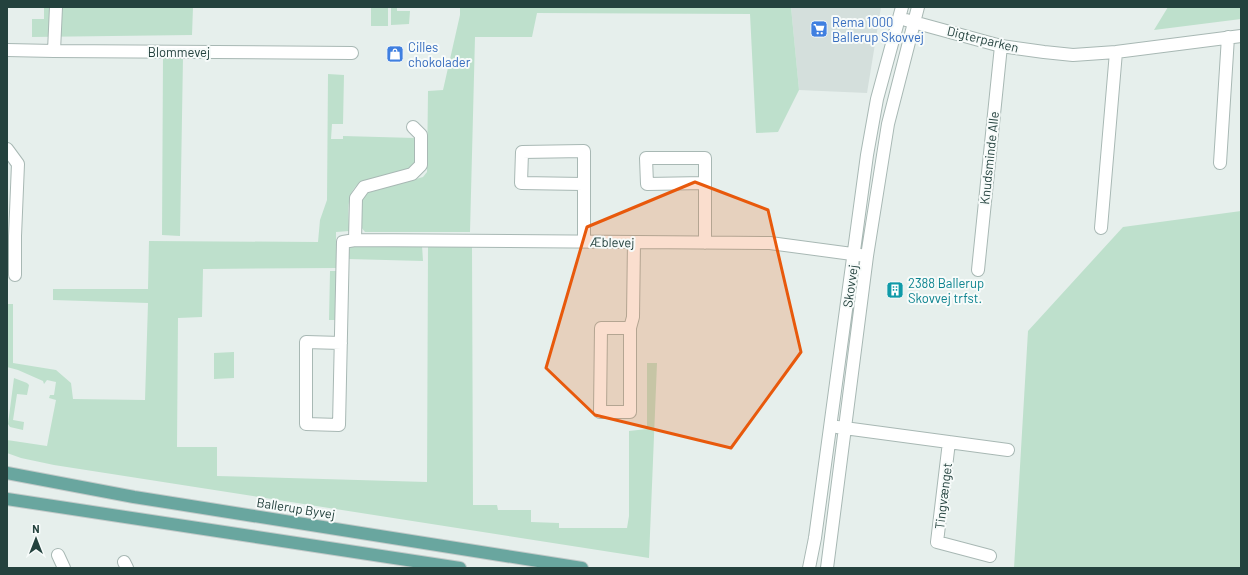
<svg xmlns="http://www.w3.org/2000/svg" width="1248" height="575" font-family="Barlow,sans-serif">
	<style>
		.built { fill: #d4dfdc }
		.green { fill: #bee0cc }
		.lines { fill: none; stroke-linecap: round; stroke-linejoin: round }
		.minor-casing { stroke: #a8b8b4; stroke-width: 14 }
		.major-casing { stroke: #c2cac9; stroke-width: 14 }
		.minor { stroke: #fff; stroke-width: 12 }
		.major { stroke: #69a69f; stroke-width: 12 }
		.marked { fill: #e8590c; fill-opacity: 0.2; stroke: #e8590c; stroke-width: 3; stroke-linejoin: round }
		.labels { text-anchor: middle; dominant-baseline: central; stroke-width: 4; stroke-linejoin: round; paint-order: stroke }
		.shop-label { font-size: 13px; fill: #366cbe; stroke: #f7fbfa; text-anchor: start }
		.street-label { font-size: 13px; fill: #24423e; stroke: #f7fbfa }
		.culture-label { font-size: 13px; fill: #0d838f; stroke: #f7fbfa; text-anchor: start }
	</style>
	<rect width="100%" height="100%" fill="#e6efec"/>
	<path class="built" d="M791,7H881L867,93L799,90Z"/>
	<path class="green" d="M44,7H193L192,35L32,37V19H44Z
		M371,7H388V26H371Z
		M391,7H397V11H410L409,24L391,25Z
		M460,7H791L799,90L778,132L756,133L750,14L537,13L532,37H475L470,232H365L361,227V199L367,193L423,177L427,172L428,91L443,90L460,15Z
		M1168,7H1241V19L1154,30Z
		M163,57H183L180,236L162,235Z
		M328,74L344,75L343,124H332L331,139H343V136L415,138V168L364,181C344,189 349,213 349,231L336,232V268L203,269L202,317L178,318L177,447H217V476L427,482L428,247H472L473,505H497L498,510H531V522L559,523V528H627L629,516V431L647,429V363H657L649,558L54,465L21,458L7,453V440L47,446L56,400L49,398L50,395H54L56,382L47,380L44,384L43,381L18,370L7,367V304H13V363L56,370L71,383L73,399L145,400L148,303L53,300V289H148L149,241L318,242L320,220L327,200Z
		M1241,211V568H1014L1028,331L1123,227Z
		M352,245H422L423,261L348,259V249Z
		M330,271H336V320H329Z
		M234,352V378L214,379V353Z
		M14,378L27,383L29,385L27,395L17,394L13,420L24,422L23,430L10,427L8,424Z"/>
	<g class="lines">
		<g class="minor-casing">
			<path id="minor" d="M906,20L1001,46L1044,52L1073,55L1116,52L1241,36
				M7,50L54,51L352,53
				M54,51L56,7
				M7,149L18,164L15,236V275
				M1220,163L1228,37
				M583,184L521,183L522,152L584,151V241
				M1101,228L1116,52
				M355,240L356,198L364,187L412,174L421,165V135L413,127
				M705,243V158H646L647,184L705,183
				M978,270L1001,46
				M630,328H601L600,412H630V328L633,317L634,242
				M341,343L306,342V424L339,425L343,242L355,240L770,243L867,256
				M837,427L1008,450
				M949,442L937,542L990,556
				M58,555L64,568
				M124,562L127,568
				M809,568L815,538L867,155L877,99L902,7
				M827,568L867,256L888,124L918,7"/>
		</g>
		<g class="major-casing">
			<path id="major" d="M7,473L134,497L582,568
				M7,499L460,568"/>
		</g>
		<use href="#minor" class="minor"/>
		<use href="#major" class="major"/>
	</g>
	<path class="marked" d="M695,182L768,210L801,352L731,448L595,415L546,368L587,227Z"/>
	<defs>
		<g id="supermarket-square" transform="scale(0.9)"><rect x="-9" y="-9" width="18" height="18" rx="4" fill="#3f7fe0" stroke="#f7fbfa"/><path d="M-6-5.5h2.5l.6 2H6L4.5 2H-2.5L-4.4-4H-6ZM-1.5 3.2a1.3 1.3 0 1 0 .1 0ZM3 3.2a1.3 1.3 0 1 0 .1 0Z" fill="#fff"/></g>
		<g id="shop-square" transform="scale(0.9)"><rect x="-9" y="-9" width="18" height="18" rx="4" fill="#3f7fe0" stroke="#f7fbfa"/><path d="M-5-2.5h2.3a2.7 3.5 0 0 1 5.4 0H5L5.5 6h-11ZM-1.5-2.5h3a1.5 2.3 0 0 0-3 0Z" fill="#fff"/></g>
		<g id="building-square" transform="scale(0.9)"><rect x="-9" y="-9" width="18" height="18" rx="4" fill="#0f9aa8" stroke="#f7fbfa"/><path d="M-4-6H4V6H1V3H-1V6H-4ZM-2.5-4.3h1.7v1.8h-1.7ZM.8-4.3h1.7v1.8H.8ZM-2.5-1h1.7V.8h-1.7ZM.8-1h1.7V.8H.8Z" fill="#fff"/></g>
	</defs>
	<g fill-rule="evenodd">
		<use href="#supermarket-square" x="819" y="29"/>
		<use href="#shop-square" x="395" y="54"/>
		<use href="#building-square" x="895" y="290"/>
	</g>
	<g class="labels">
		<g class="shop-label">
			<text x="832" y="22">Rema 1000<tspan x="832" dy="15">Ballerup Skovvej</tspan></text>
			<text x="408" y="47">Cilles<tspan x="408" dy="15">chokolader</tspan></text>
		</g>
		<g class="street-label">
			<text transform="translate(983 39) rotate(14)">Digterparken</text>
			<text x="179" y="52">Blommevej</text>
			<text transform="translate(989 158) rotate(-84)">Knudsminde Alle</text>
			<text transform="translate(612 242) rotate(1)">Æblevej</text>
			<text transform="translate(850 286) rotate(-82)">Skovvej</text>
			<text transform="translate(943 496) rotate(-83)">Tingvænget</text>
			<text transform="translate(296 508) rotate(9)">Ballerup Byvej</text>
		</g>
		<g class="culture-label">
			<text x="908" y="283">2388 Ballerup<tspan x="908" dy="15">Skovvej trfst.</tspan></text>
		</g>
	</g>
	<rect width="1248" height="575" fill="none" stroke="#24423e" stroke-width="16"/>
	<g transform="translate(36 539)" stroke="#f7fbfa" stroke-width="3" paint-order="stroke">
	<path d="M0-3L7 15L0 10L-7 15Z" fill="#24423e"/>
	<text y="-6" font-size="11" font-weight="bold" text-anchor="middle" fill="#24423e">N</text>
	</g>
</svg>
